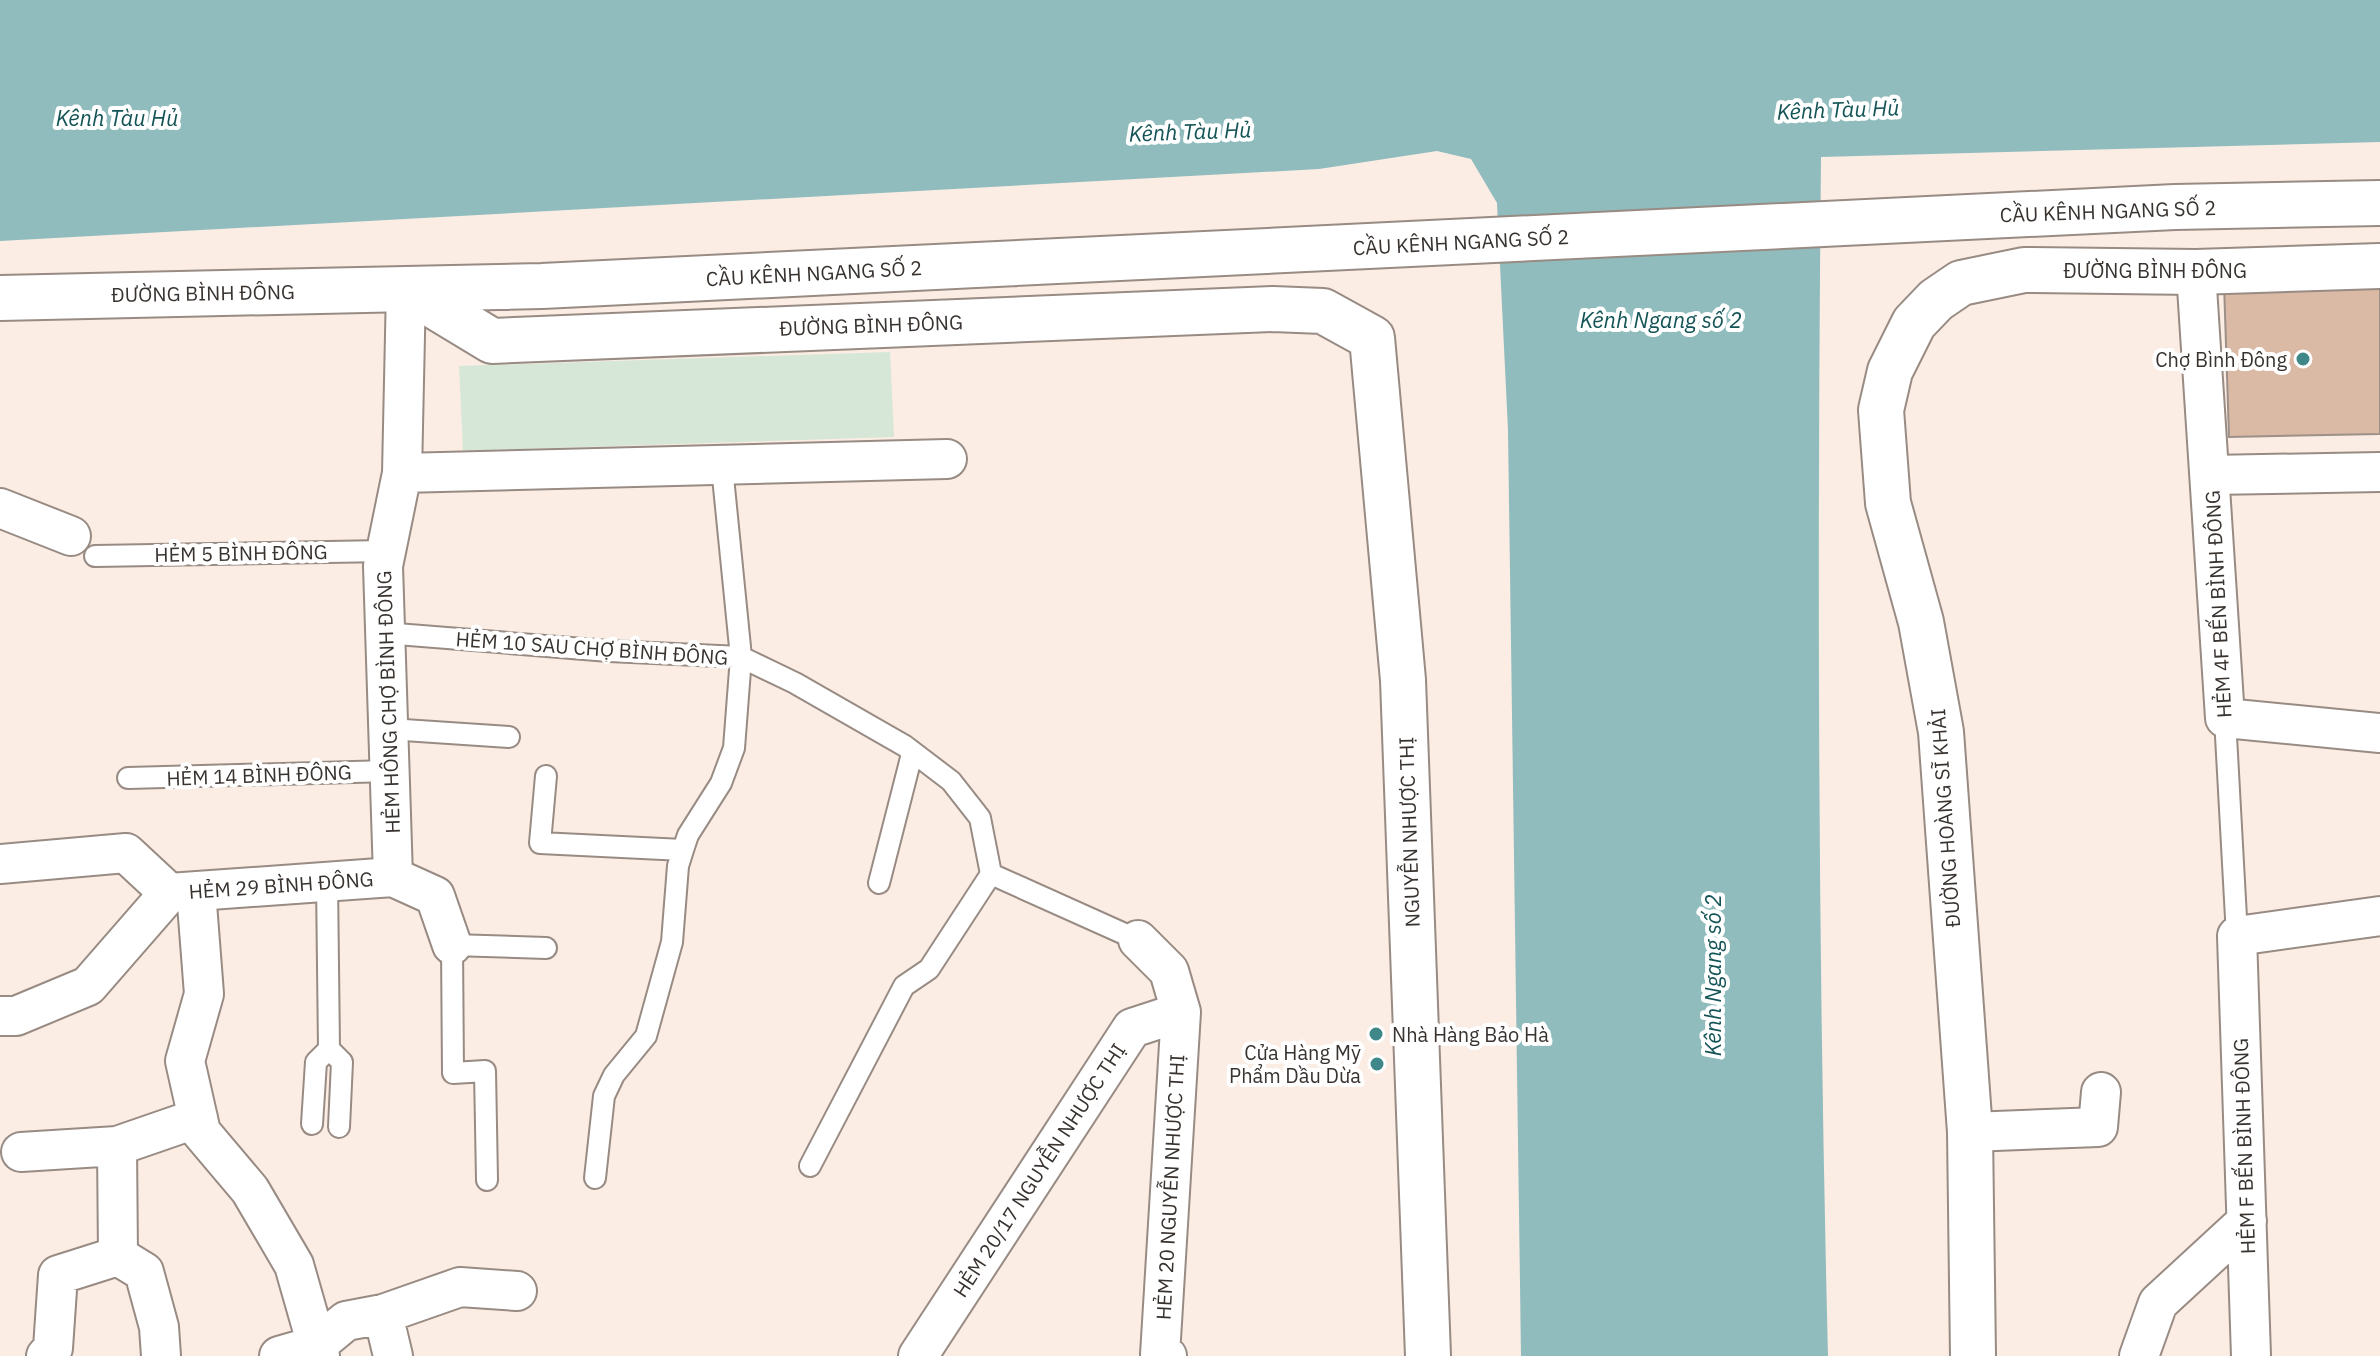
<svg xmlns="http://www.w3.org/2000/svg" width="2380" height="1356" font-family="'IBM Plex Sans',sans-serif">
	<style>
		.green { fill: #d6e7d7 }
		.water { fill: #90bcbe }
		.building { fill: #dab9a5; stroke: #9d9088; stroke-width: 2 }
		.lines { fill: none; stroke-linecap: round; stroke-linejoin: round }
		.service-casing { stroke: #988b83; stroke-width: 24 }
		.minor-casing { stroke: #988b83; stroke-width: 42 }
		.tertiary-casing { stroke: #988b83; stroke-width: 48 }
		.service { stroke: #fff; stroke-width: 20 }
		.minor { stroke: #fff; stroke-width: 38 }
		.tertiary { stroke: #fff; stroke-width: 44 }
		.poi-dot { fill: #3f8789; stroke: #fff; stroke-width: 3 }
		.labels { text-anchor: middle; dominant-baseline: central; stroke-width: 8; stroke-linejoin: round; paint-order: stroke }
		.street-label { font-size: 20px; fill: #393330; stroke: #fff }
		.poi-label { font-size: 20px; fill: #393330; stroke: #fff; text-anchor: end }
		.water-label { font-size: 22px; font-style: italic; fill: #145456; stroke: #fff }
	</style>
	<rect width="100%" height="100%" fill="#fbede4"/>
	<path class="green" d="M890,352L894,437L463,451L459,366Z"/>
	<path class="water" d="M0,0H2380V142L1821,157C1817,557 1818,956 1828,1356H1521L1508,430L1497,203L1471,159L1437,151L1319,169L0,241Z"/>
	<path class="building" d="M2380,280V434L2229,437L2224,283Z"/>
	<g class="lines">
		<g class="service-casing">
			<path id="service" d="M95,556L386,551
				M384,633L609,651L741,657L795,683L905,746L951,781L980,818L991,874L1138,940
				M2225,718L2237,936
				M389,729L509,737
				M546,776L540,843L683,850
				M128,778L390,771
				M879,883L912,754
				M329,1049L342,1062L339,1127
				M312,1124L316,1062L329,1049L327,882
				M810,1166L904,986L929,969L991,874
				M595,1178L604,1096L614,1075L646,1036L672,942L678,866L683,850L688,835L721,783L734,748L741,657L722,467
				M487,1180L485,1071L453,1073L452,945L546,948"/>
		</g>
		<g class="minor-casing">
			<path id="minor" d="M2196,272L2225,718L2380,733
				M402,473L947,459
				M2210,475L2380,472
				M0,508L71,536
				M0,864L126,853L169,893
				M393,877L383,566L402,473L406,289
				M196,891L204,994L185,1061L201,1132L250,1190L294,1265L320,1356
				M169,893L393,877L435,896L452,945
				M1138,940L1169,971L1181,1012L1160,1355L1167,1356
				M0,1016H16L88,986L169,893
				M1970,1132L2098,1127L2101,1092
				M117,1146L118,1256L144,1272L159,1327L161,1356
				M21,1152L117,1146L198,1118
				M383,1314L460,1287L517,1291
				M46,1356L53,1348L58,1275L118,1256
				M279,1356L317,1345L346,1321L383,1314L393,1356
				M918,1356L1132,1028L1181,1012
				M2139,1356L2158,1303L2247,1221
				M2251,1356L2237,936L2380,916"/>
		</g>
		<g class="tertiary-casing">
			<path id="tertiary" d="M406,289L492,341L1273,309L1323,311L1372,338L1403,680L1428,1356
				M0,298L542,286L2175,207L2380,203
				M1973,1356L1970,1132L1941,732L1921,622L1888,503L1881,410L1890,371L1914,323L1936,300L1961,283L2024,270L2196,272L2380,266"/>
		</g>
		<use href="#service" class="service"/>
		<use href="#minor" class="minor"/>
		<use href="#tertiary" class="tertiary"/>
	</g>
	<g class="poi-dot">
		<circle cx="2303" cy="359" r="8"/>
		<circle cx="1376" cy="1034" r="8"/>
		<circle cx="1377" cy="1064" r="8"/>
	</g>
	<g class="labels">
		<g class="street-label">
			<text transform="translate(2108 211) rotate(-2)">CẦU KÊNH NGANG SỐ 2</text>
			<text transform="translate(1461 242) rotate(-3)">CẦU KÊNH NGANG SỐ 2</text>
			<text x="2155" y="270">ĐƯỜNG BÌNH ĐÔNG</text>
			<text transform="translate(814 273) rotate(-3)">CẦU KÊNH NGANG SỐ 2</text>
			<text transform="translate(203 293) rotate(-1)">ĐƯỜNG BÌNH ĐÔNG</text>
			<text transform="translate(871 325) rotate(-2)">ĐƯỜNG BÌNH ĐÔNG</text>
			<text transform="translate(241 553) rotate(-1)">HẺM 5 BÌNH ĐÔNG</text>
			<text transform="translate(2218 604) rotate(-93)">HẺM 4F BẾN BÌNH ĐÔNG</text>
			<text transform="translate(592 648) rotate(4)">HẺM 10 SAU CHỢ BÌNH ĐÔNG</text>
			<text transform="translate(388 702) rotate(-92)">HẺM HÔNG CHỢ BÌNH ĐÔNG</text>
			<text transform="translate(259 775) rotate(-2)">HẺM 14 BÌNH ĐÔNG</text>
			<text transform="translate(1945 818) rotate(-94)">ĐƯỜNG HOÀNG SĨ KHẢI</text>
			<text transform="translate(1409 832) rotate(-92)">NGUYỄN NHƯỢC THỊ</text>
			<text transform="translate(281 885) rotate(-4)">HẺM 29 BÌNH ĐÔNG</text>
			<text transform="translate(2244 1146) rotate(-92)">HẺM F BẾN BÌNH ĐÔNG</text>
			<text transform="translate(1039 1170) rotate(-57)">HẺM 20/17 NGUYỄN NHƯỢC THỊ</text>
			<text transform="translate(1170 1187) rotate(-87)">HẺM 20 NGUYỄN NHƯỢC THỊ</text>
		</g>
		<g class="poi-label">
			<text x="2287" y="359">Chợ Bình Đông</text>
			<text x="1392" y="1034" text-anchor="start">Nhà Hàng Bảo Hà</text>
			<text x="1361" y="1052">Cửa Hàng Mỹ<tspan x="1361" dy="23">Phẩm Dầu Dừa</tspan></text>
		</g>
		<g class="water-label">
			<text transform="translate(1838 109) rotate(-2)">Kênh Tàu Hủ</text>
			<text x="117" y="117">Kênh Tàu Hủ</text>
			<text transform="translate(1190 131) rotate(-2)">Kênh Tàu Hủ</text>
			<text x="1661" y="319">Kênh Ngang số 2</text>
			<text transform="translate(1712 975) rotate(-90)">Kênh Ngang số 2</text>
		</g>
	</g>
</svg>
